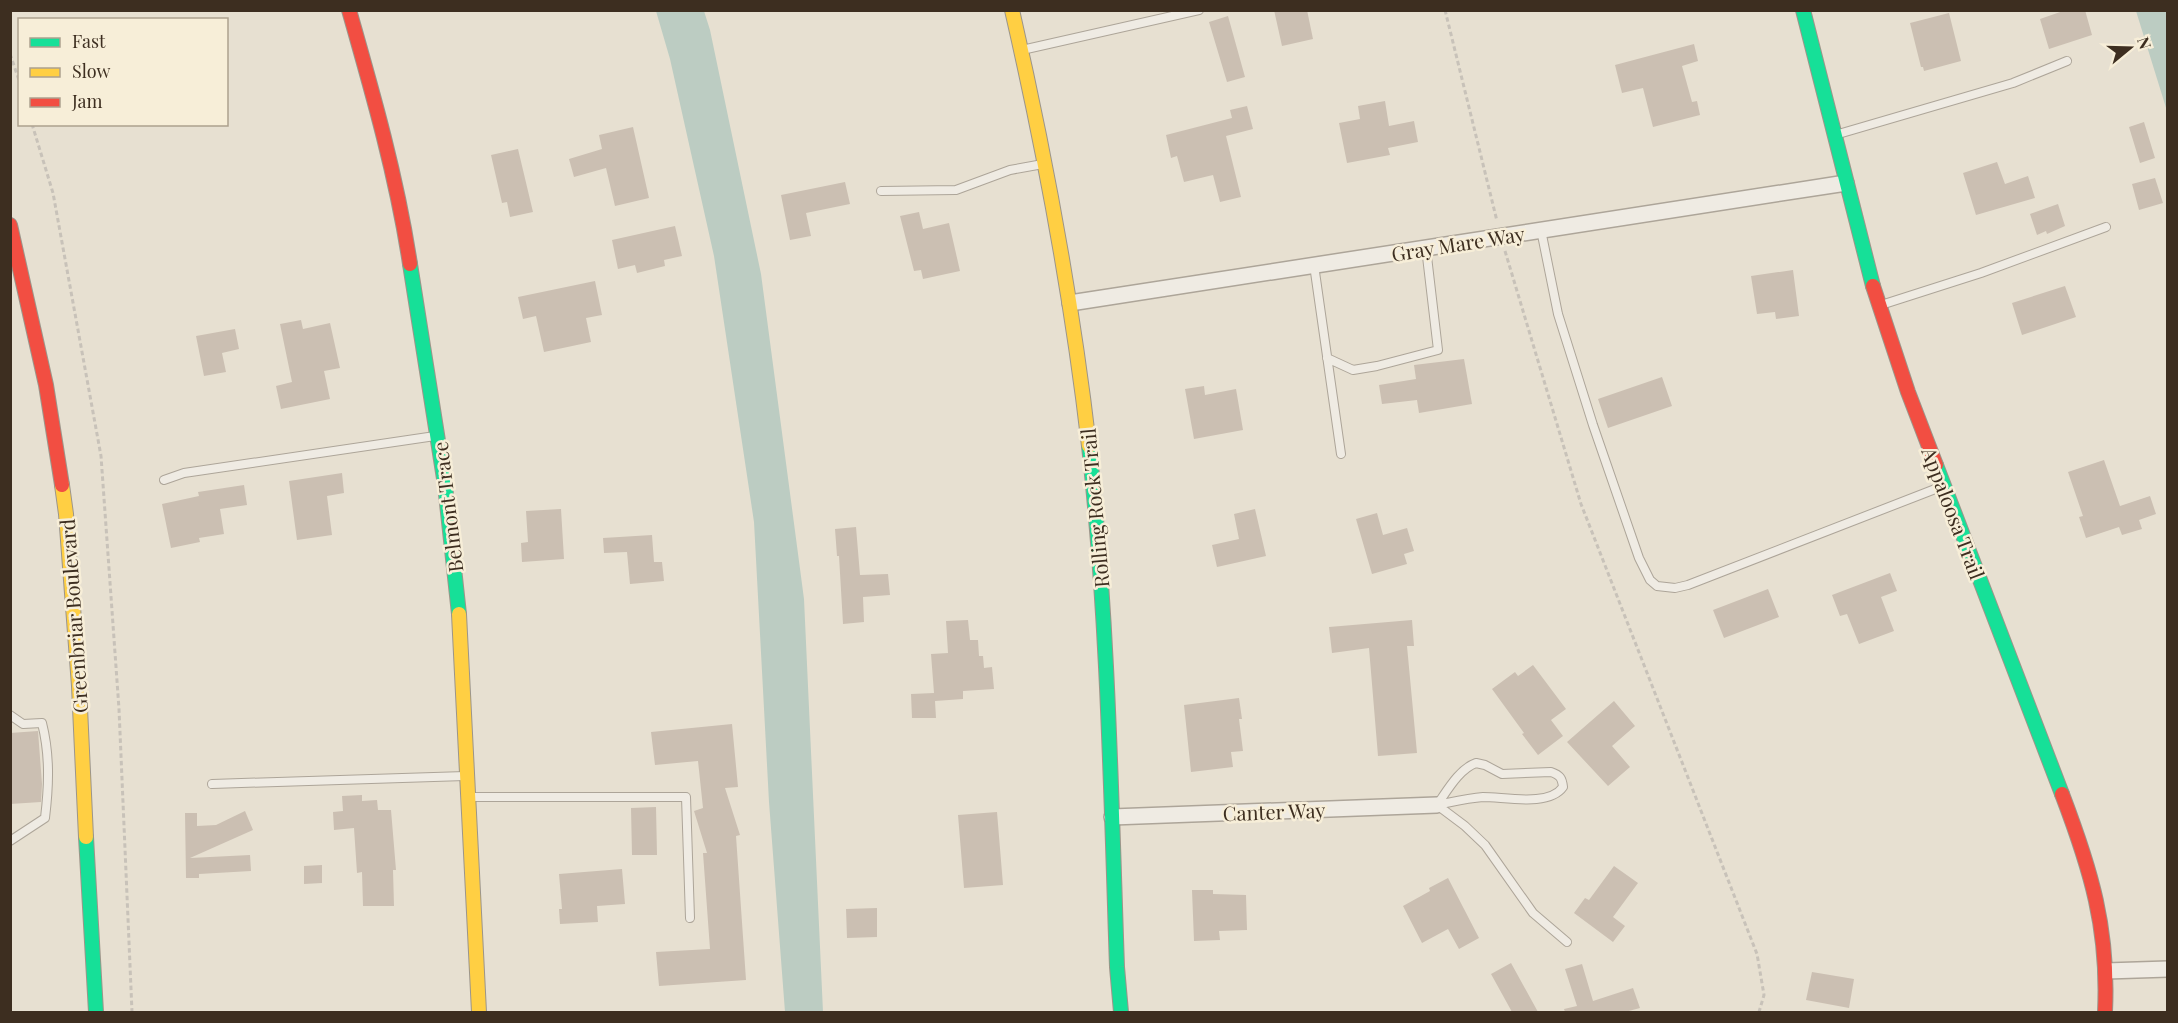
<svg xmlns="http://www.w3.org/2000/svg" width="2178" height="1023" font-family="'Playfair Display',serif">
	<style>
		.water { fill: #bcccc2 }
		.building { fill: #cbbfb2 }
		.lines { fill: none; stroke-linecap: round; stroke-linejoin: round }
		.lane-casing { stroke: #ada599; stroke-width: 10 }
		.street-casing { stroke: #ada599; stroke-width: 18 }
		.fast-casing { stroke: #9c958a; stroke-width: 16 }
		.slow-casing { stroke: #9c958a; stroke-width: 16 }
		.jam-casing { stroke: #9c958a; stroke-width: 16 }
		.path { stroke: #c8c2b9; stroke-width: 3; stroke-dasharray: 4.5 3; stroke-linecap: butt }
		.lane { stroke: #efebe3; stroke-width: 8 }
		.street { stroke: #efebe3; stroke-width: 15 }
		.fast { stroke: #16e098; stroke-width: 14 }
		.slow { stroke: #ffcf43; stroke-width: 14 }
		.jam { stroke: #f24e42; stroke-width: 14 }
		.labels { text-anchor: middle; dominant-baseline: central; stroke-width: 5; stroke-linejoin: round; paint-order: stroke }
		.street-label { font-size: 20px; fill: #3d2e20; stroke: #f7eed8 }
	</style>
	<rect width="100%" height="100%" fill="#e7e0d1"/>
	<path class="water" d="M656,11H704L710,30L761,274L804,599L823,1012H785L769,802L754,522L714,256L670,59Z
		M2136,11H2167V111Z"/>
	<path class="building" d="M1274,10H1307L1313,39L1282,46Z
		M2066,10H2085L2092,35L2049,49L2040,19Z
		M1949,13L1961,61L1924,71L1923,67H1921L1910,23Z
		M1228,16L1245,77L1227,82L1209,22Z
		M1694,44L1698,61L1682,66L1692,102L1697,101L1700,115L1653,127L1643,88L1622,93L1615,65Z
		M1385,101L1389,126L1414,121L1418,142L1388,148L1390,155L1347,163L1339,123L1360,119L1358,106Z
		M1247,106L1253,129L1226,136L1241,197L1220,202L1213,175L1184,182L1177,156L1171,158L1166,135L1232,118L1230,110Z
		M2144,122L2155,158L2140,163L2129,127Z
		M633,127L649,198L615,206L606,168L574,177L569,159L602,149L599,135Z
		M518,149L533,212L510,217L507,202L502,203L491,155Z
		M1997,162L2005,184L2028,176L2035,198L1976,215L1963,173Z
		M2155,178L2163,203L2139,210L2132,184Z
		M845,182L850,204L806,213L811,236L790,240L781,195Z
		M2058,204L2065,226L2047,234L2046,231L2037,235L2030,214Z
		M919,212L923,229L949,223L960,271L923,279L921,270L914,271L900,216Z
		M675,226L682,256L664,260L665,266L637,273L635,265L618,269L612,240Z
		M1793,270L1799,316L1776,319L1775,312L1757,314L1751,276Z
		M595,281L602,315L586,318L591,342L544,352L536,316L523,319L518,297Z
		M2065,286L2076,317L2022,335L2012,303Z
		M301,320L303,329L330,323L340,368L324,371L330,399L281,409L276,386L292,382L280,324Z
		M235,329L239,349L222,353L226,372L204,376L196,336Z
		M1464,359L1472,404L1419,413L1417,400L1382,404L1379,385L1416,379L1414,365Z
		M1662,377L1672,406L1608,428L1598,399Z
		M1204,386L1205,395L1236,389L1243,430L1194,439L1185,389Z
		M2104,460L2120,506L2150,496L2156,514L2139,520L2142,529L2122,535L2119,527L2086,538L2079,517L2083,516L2068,472Z
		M342,473L344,493L327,496L332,535L297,540L289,481Z
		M244,485L247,505L220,509L224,534L199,538L200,542L171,548L162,504L199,496L198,492Z
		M561,509L564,559L522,562L521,543L528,542L526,511Z
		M1255,509L1266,556L1217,567L1212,545L1239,539L1234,514Z
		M1377,513L1383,535L1407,528L1414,551L1404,554L1407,564L1372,574L1356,519Z
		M856,527L860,575L888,574L890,595L863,597L864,622L843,624L839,556H837L835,529Z
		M652,535L654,562H662L664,581L630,584L627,552L604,553L603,538Z
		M1890,573L1897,591L1881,597L1894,631L1859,644L1847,614L1840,616L1832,595Z
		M1768,589L1779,617L1724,638L1713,610Z
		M968,620L970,640H978L979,656H983L984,668L992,667L994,689L963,691V699L935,701L936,718H912L911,694L934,693L931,654L948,653L946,621Z
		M1412,620L1414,646H1407L1417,753L1378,756L1369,648L1332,653L1329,627Z
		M1533,665L1566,709L1551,720L1563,736L1538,755L1522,734L1524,733L1492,689L1515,672L1518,676Z
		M1239,698L1242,719H1239L1243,751L1231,752L1233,767L1191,772L1184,705Z
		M1614,701L1635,726L1612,746L1630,767L1608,786L1567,742Z
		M732,724L738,787L725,788L740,835L736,836L746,980L659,986L656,952L710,949L703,853H707L694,811L703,808L698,761L655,765L651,732Z
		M38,731L42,784L41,802L10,804V733Z
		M362,795V801L377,800L378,810H391L396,870H393L394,906H363L362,872L357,873L354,828L334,830L333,812L343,811L342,796Z
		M656,807L657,855H632L631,808Z
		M245,811L253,830L190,858L250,855L251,871L199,874V878H186L185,813H197V826L216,825Z
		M997,812L1003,885L964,888L958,815Z
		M322,865V883L304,884V866Z
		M1614,866L1638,883L1613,917L1625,926L1613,942L1574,913L1585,898L1589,900Z
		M622,869L625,904L597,906L598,922L560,924L559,909H562L559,874Z
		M1448,878L1479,938L1459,949L1448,929L1422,943L1403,906L1430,891L1429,888Z
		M1192,890H1213V894L1246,895L1247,930L1219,931L1220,940L1194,941Z
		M877,908V937L847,938L846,909Z
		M1511,963L1538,1012H1512L1491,974Z
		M1582,964L1593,1001L1633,988L1640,1008L1625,1012H1565L1564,1009L1577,1006L1565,969Z
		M1812,972L1854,979L1849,1008L1806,1000Z"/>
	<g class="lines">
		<g class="lane-casing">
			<path id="lane" d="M1022,50L1199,10
				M1835,135L2013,83L2067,61
				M881,191L956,190L1010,170L1043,164
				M1541,230L1558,314L1593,425L1639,558L1650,580L1657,586L1675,588L1688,585L1943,486
				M1314,265L1341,454
				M1881,305L1981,273L2106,227
				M1327,358L1353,370L1377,366L1438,350L1426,248
				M164,480L184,473L435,436
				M10,715L23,724L42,723C50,755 49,785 45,818L10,841
				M1476,763L1485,765L1502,774L1551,772C1560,775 1562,778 1563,787C1549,807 1505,797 1483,797C1468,798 1452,802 1437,805C1447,791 1459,769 1476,763Z
				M212,784L465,776
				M469,797H686L690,918
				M1437,805L1465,826L1485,845L1533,913L1567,942"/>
		</g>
		<g class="street-casing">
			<path id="street" d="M1070,303L1846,183
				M1112,817L1437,805
				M2106,971L2168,969"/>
		</g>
		<g class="fast-casing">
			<path id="fast" d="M1803,10L1873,286
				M410,264L445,485L459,614
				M1089,446C1108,619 1111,793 1117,967L1121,1012
				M1936,465L2062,794
				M86,837L96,1012"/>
		</g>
		<g class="slow-casing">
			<path id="slow" d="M1012,10C1045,154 1072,299 1089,446
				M62,485L66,514L79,686L86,837
				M459,614L479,1012"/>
		</g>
		<g class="jam-casing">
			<path id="jam" d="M349,10C373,94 397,178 410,264
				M10,225L46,385L62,485
				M1873,286L1908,392L1936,465
				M2062,794C2091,870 2109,929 2105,1012"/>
		</g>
		<path class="path" d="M1445,10L1497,221
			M10,54L20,83
			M32,124L53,193L101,456L119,709L132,1012
			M1505,251L1581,504L1757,954L1764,995L1759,1012"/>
		<use href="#lane" class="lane"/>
		<use href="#street" class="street"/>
		<use href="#fast" class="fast"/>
		<use href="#slow" class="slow"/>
		<use href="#jam" class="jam"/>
	</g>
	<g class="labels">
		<g class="street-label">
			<text transform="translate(1458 243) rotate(-9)">Gray Mare Way</text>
			<text transform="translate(447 507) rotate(-97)">Belmont Trace</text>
			<text transform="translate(1094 508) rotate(-95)">Rolling Rock Trail</text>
			<text transform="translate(1954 513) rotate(69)">Appaloosa Trail</text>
			<text transform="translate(73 616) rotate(-94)">Greenbriar Boulevard</text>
			<text transform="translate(1274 811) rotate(-2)">Canter Way</text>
		</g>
	</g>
	<rect width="2178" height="1023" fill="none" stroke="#3d2e20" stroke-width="24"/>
	<rect x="18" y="18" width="210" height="108" fill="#f7eed8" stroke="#ada18e" stroke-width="1.5"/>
	<rect x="30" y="38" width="30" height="9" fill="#16e098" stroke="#ada18e" stroke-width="1.5"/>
	<text x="72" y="48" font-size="18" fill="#3d2e20">Fast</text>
	<rect x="30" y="68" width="30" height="9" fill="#ffcf43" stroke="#ada18e" stroke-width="1.5"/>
	<text x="72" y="78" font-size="18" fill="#3d2e20">Slow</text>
	<rect x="30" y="98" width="30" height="9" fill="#f24e42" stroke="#ada18e" stroke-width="1.5"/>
	<text x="72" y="108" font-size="18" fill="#3d2e20">Jam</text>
	<g transform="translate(2130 48) rotate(71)" stroke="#f7eed8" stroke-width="4.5" paint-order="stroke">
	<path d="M0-4.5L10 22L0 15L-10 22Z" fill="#3d2e20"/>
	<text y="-9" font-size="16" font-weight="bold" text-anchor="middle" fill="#3d2e20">N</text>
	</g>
</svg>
